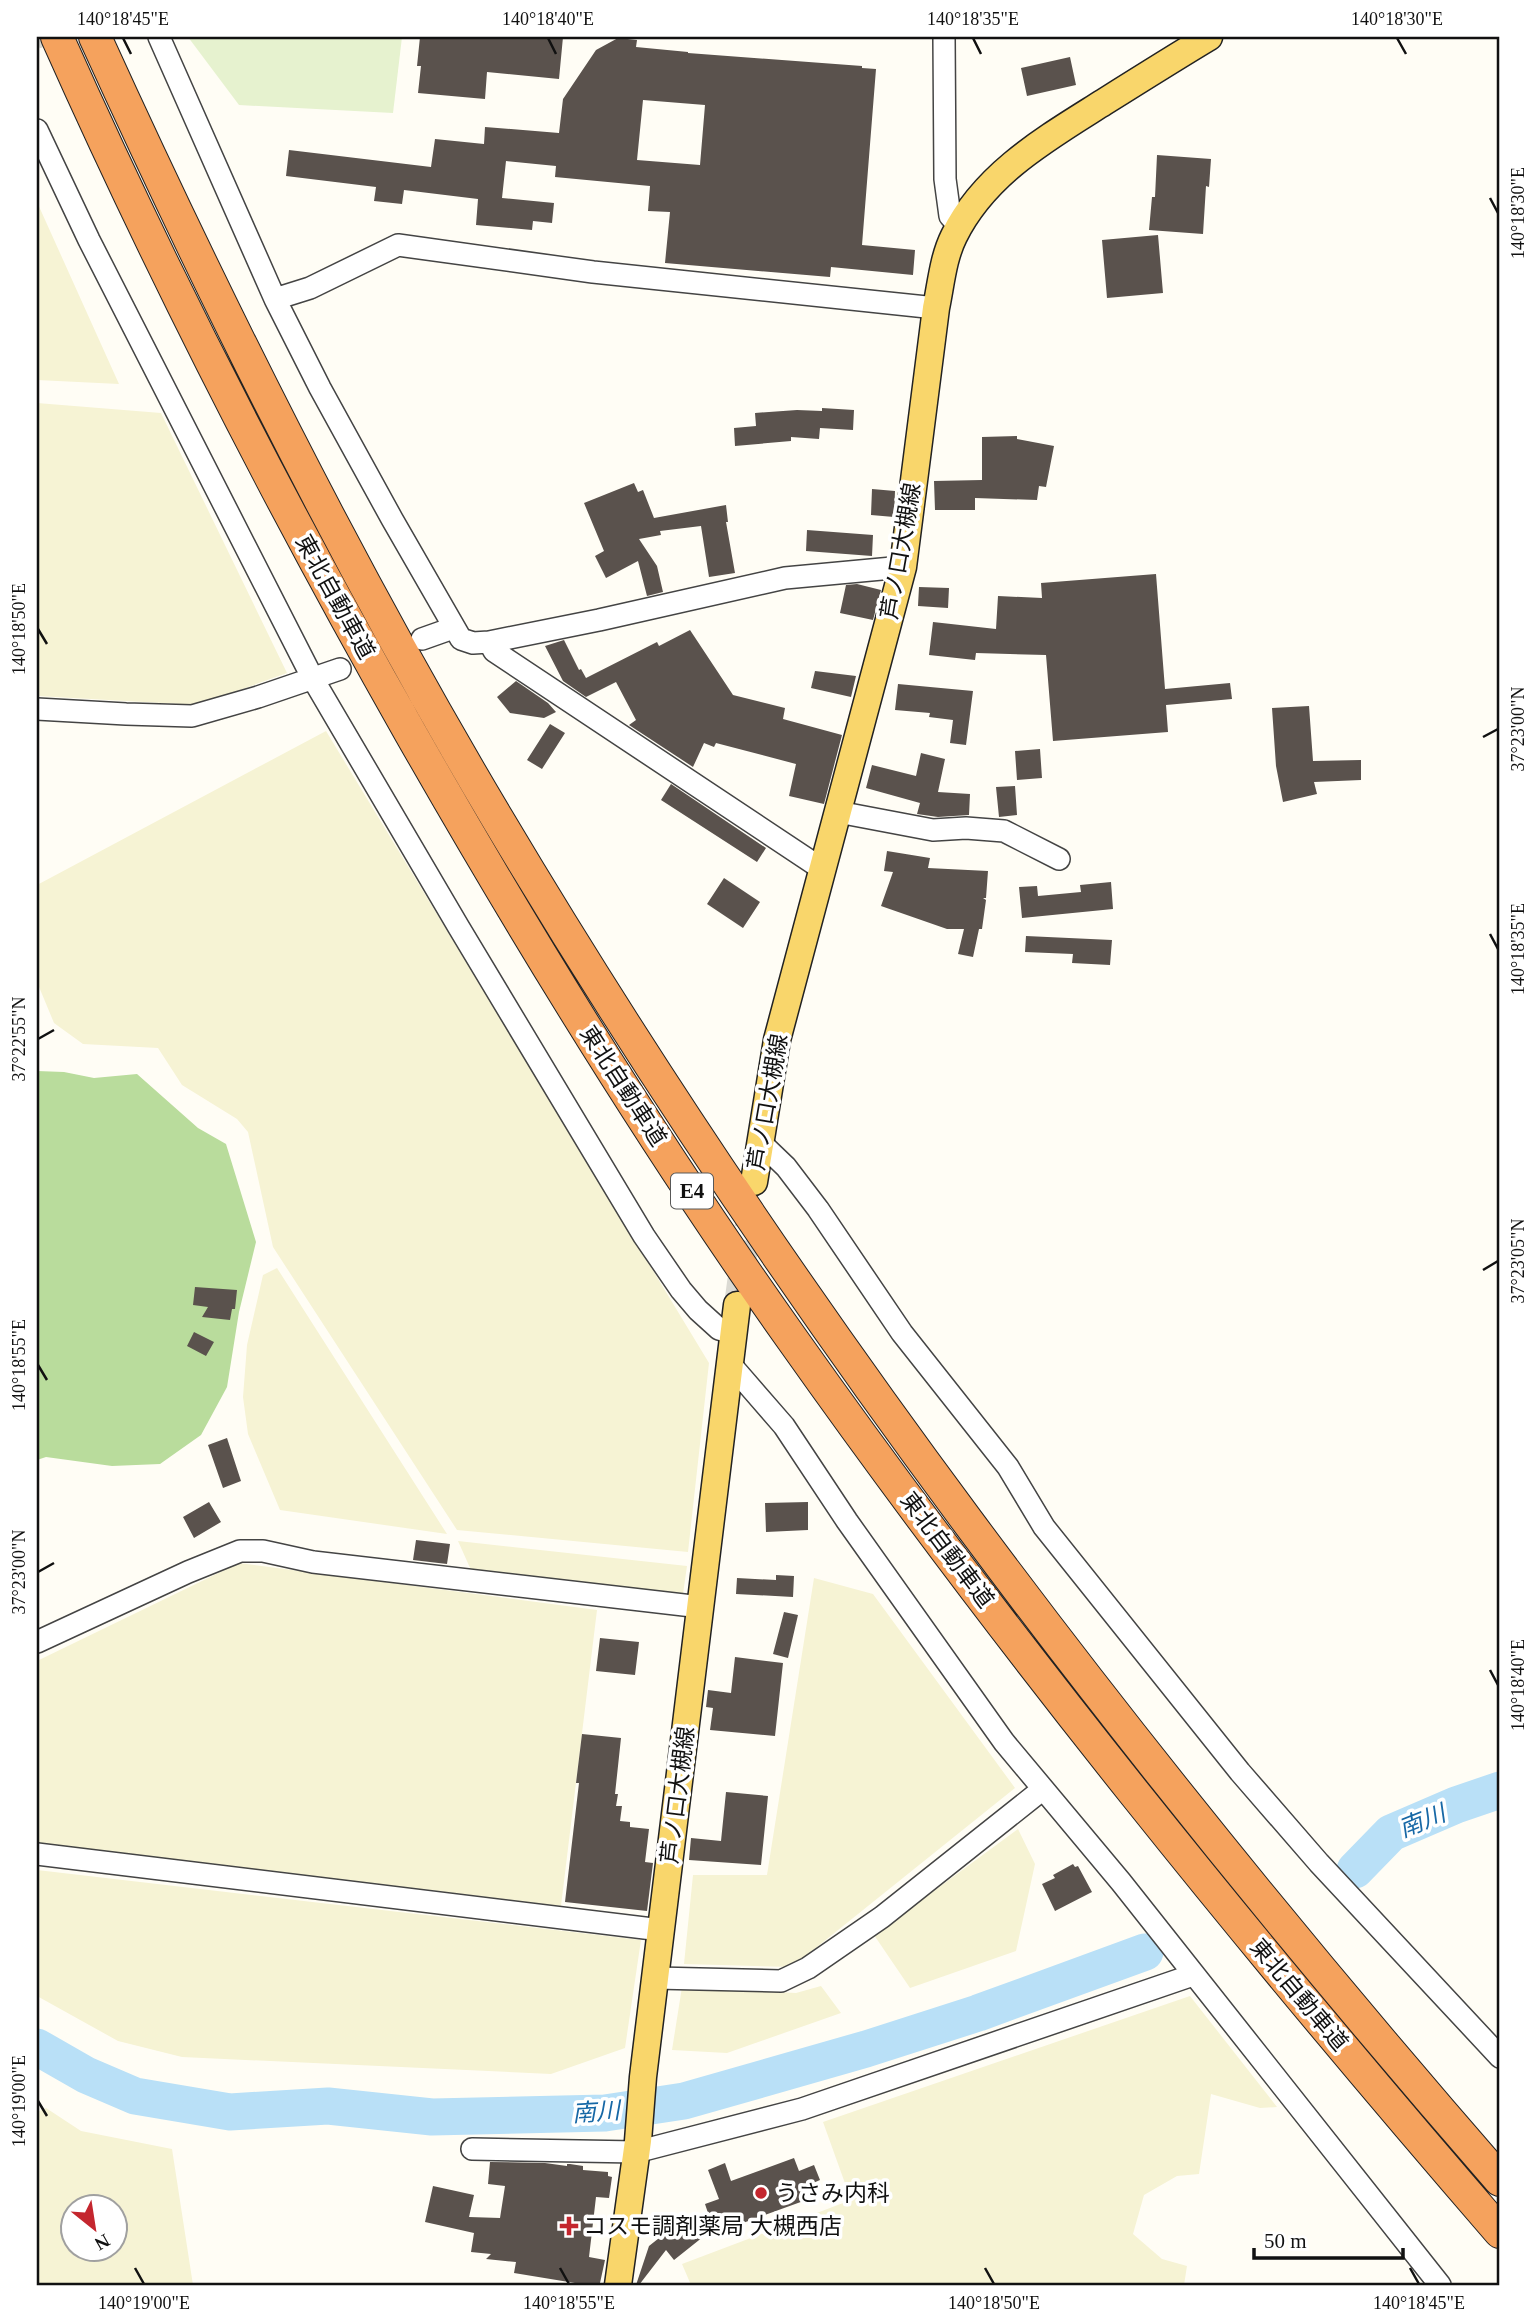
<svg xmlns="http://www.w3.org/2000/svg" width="1537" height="2322" font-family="'Times New Roman','Noto Sans JP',serif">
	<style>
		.farmland { fill: #f6f3d4; fill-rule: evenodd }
		.forest { fill: #b9dc9c }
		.pitch { fill: #e6f2cf }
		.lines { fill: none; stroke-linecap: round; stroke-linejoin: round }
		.river { stroke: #b9e0f7; stroke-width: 37 }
		.building { fill: #5a524d; fill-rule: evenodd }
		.minor-tunnel { stroke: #dbdad3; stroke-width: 21; stroke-dasharray: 21 10; stroke-linecap: butt }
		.major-tunnel { stroke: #dbdad3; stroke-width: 26; stroke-dasharray: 26 13; stroke-linecap: butt }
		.minor-casing { stroke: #444; stroke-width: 24 }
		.major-casing { stroke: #222; stroke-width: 29 }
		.highway-casing { stroke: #222; stroke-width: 34 }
		.minor { stroke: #fff; stroke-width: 21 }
		.major { stroke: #f9d66b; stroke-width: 26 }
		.highway { stroke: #f5a25d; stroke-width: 32 }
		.ticks { fill: none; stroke: #111; stroke-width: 2.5 }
		.poi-dot { fill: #c4262e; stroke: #fff; stroke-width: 2.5 }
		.labels { text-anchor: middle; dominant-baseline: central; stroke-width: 7; stroke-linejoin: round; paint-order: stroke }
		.shield { fill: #fff; stroke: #585858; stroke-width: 2 }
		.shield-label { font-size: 21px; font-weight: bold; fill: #111 }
		.street-label { font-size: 23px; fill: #111; stroke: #fff }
		.poi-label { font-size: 23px; fill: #111; stroke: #fff; text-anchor: start }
		.water-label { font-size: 24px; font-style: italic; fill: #1768a6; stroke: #fff }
		.neatline { fill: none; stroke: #111; stroke-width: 2.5 }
		.ticks-label { font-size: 18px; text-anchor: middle; fill: #111 }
	</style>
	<rect width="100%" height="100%" fill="#fffdf5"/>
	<path class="farmland" d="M37,202L119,384L37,380Z
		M37,403L161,413L287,673L198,705L37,696Z
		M326,731L709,1363L688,1552L457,1530L273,1247L248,1132L237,1119L182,1085L158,1048L83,1044L54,1023L37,982V885Z
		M277,1268L447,1534L280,1510L248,1434L243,1397L247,1345L263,1275Z
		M458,1541L687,1566L683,1594L471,1570Z
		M239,1563L597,1610L561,1906L37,1843V1661Z
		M814,1578L873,1594L1015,1788L792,1967L684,1964L693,1875H767Z
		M1018,1829L1035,1864L1016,1951L910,1988L874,1935Z
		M37,1870L641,1940L625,2048L551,2074L182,2057L118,2041L37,1996Z
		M821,1986L841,2013L727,2053L672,2050L682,1987L796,1993Z
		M1190,1996L1277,2107L1260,2108L1211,2094L1199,2174L1177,2176L1144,2195L1133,2234L1162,2259L1187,2266L1184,2285H691L682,2264L851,2200L823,2122Z
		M46,2108L81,2131L172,2149L193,2285H37V2112ZM116,2206V2248H74V2206Z"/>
	<path class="forest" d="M37,1071L64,1072L94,1078L137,1074L198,1128L226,1144L256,1242L239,1312L227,1387L201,1435L160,1464L112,1466L46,1457L37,1460Z"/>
	<path class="pitch" d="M188,37H402L393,113L239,105Z"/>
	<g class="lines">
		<path class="river" d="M1355,1870L1391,1833L1456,1805L1500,1790
			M37,2047L86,2075L135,2096L230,2112L328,2106L432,2117L605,2113L684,2101L866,2049L978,2013L1145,1952"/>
	</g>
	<path class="building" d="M420,37H563L559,79L487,72L485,99L418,93L421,66H417Z
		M618,38L637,40L636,47L688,52V53L862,66V68L876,69L862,245L915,250L913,275L831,267L830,277L665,263L670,212L648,211L650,186L555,177L556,166L506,161L502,198L554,203L552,223L533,221L532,230L476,225L478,199L404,190L402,204L374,201L376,187L286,176L289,150L431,167L435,139L484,144L485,127L559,133L563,99L596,50ZM643,100L705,105L700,165L637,160Z
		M1070,57L1076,85L1027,96L1021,68Z
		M1157,155L1211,159L1209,187L1206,186L1203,234L1149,230L1152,197H1155Z
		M1158,235L1163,293L1107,298L1102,240Z
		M822,408L854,410L853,430L820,428L819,439L791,437V441L735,446L734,428L756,426L755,413L797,410L822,411Z
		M1017,436V439L1054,446L1046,487L1039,486L1037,500L975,498V510H935L934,481L982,480V437Z
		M634,483L638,492L643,490L654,518L726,505L728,522H726L735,573L709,577L701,526L660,531L661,535L639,539L657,566L663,592L647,596L638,561L606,578L595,556L604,551L584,503Z
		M872,489L895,491L894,517L871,515Z
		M807,530L873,535L872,556L806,551Z
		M1156,574L1165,689L1230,683L1232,699L1166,705L1168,732L1053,741L1046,655L976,653L975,660L929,655L933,622L996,629L998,596L1042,598L1041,583Z
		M857,584L881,590L873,620L840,613L846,585Z
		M919,587L949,588L948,608L918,606Z
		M690,630L733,695L785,708L783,719L842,735L824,804L789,796L796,764L716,743L714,747L704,743L693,767L629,725L636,720L616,682L586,697L563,681L545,646L564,640L579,670L581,669L586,678L657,642L659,646Z
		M815,671L856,676L851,697L811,688Z
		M516,681L548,703L556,712L544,718L510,713L497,697Z
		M898,684L973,691L966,745L950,743L953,720L929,717L930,713L895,710Z
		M1309,706L1313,761L1361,760V780L1314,782L1317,794L1283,802L1276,766L1272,708Z
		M550,724L565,733L542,769L527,760Z
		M1040,749L1042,778L1017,780L1015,751Z
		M921,753L945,759L938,792L970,794L969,815L938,817L917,814L920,803L866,788L872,765L916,776Z
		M671,784L766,848L757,862L661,800Z
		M1015,786L1017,815L999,817L996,787Z
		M887,851L930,858L928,868L988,871L986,898H983L986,900L982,929H979L973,957L958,954L964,929H947L881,906L893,872L884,871Z
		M724,878L760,902L743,928L707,904Z
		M1111,882L1113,909L1022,918L1019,887L1037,886L1038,896L1081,892L1080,885Z
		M1026,936L1112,940L1110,965L1072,963L1073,954L1025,952Z
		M195,1287L237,1290L235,1309H232L230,1320L202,1317L208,1307L193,1305Z
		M194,1332L214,1342L206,1356L187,1346Z
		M227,1438L241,1481L223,1488L208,1445Z
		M209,1502L221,1522L194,1538L183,1517Z
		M808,1502V1530L766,1532L765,1503Z
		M416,1540L450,1544L447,1564L413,1560Z
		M776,1575L794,1576L793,1597L736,1594L737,1578L776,1580Z
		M784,1612L798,1615L788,1658L773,1654Z
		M600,1638L639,1642L635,1675L596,1671Z
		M735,1657L783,1663L775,1736L710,1730L713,1708L706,1707L708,1690L731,1693Z
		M582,1734L621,1738L615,1794H618L616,1806H622L620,1821L630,1822V1827L649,1829L645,1862L653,1863L647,1911L565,1902L579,1783H576Z
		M726,1792L768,1796L761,1865L689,1860L691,1838L721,1841Z
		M1073,1864L1075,1867L1078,1866L1092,1892L1055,1911L1042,1884L1055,1878L1053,1875Z
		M794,2158L799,2171L814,2165L820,2180L804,2187L809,2199L732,2227L728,2217L674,2260L666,2250L639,2285H636L649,2246L683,2219L688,2223L685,2227L686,2230L708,2213L705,2204L719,2199L708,2170L725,2163L731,2181Z
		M490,2162L545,2163L567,2166V2164H570L583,2166V2170L608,2172V2176L612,2177L609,2198L596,2197L589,2257L605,2260L600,2283L587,2285L514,2273L516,2262L486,2259L491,2254L471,2252L474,2233L425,2222L433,2186L474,2195L469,2217L500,2218L505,2186L488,2184Z"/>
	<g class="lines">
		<path class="minor-tunnel" d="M37,38L41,37"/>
		<path class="major-tunnel" d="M737,1305L751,1203"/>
		<g class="minor-casing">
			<path id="minor" d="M159,37L275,299L320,388L392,519L461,639L473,643L489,642L599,620L785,578L903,567
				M944,37L945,179L950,216L959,226
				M37,130L89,240L313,679L458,926L644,1236L681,1290L698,1310L719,1329L735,1334
				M275,299L310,288L398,245L593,272L936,308
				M422,639L453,628
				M489,642L494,651L822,869
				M37,709L126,714L192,716L258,697L340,669
				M838,812L933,830L966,828L1004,831L1059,859
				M761,1143L786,1167L818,1209L902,1333L1008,1467L1044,1527L1240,1772L1319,1863L1500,2057
				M731,1365L784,1426L847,1521L1004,1742L1121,1882L1440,2285
				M37,1642L188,1572L240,1551H263L313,1562L701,1607
				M37,1854L661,1930
				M656,1978L781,1981L808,1968L882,1917L1043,1789
				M472,2149L636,2152L802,2109L1193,1975"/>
		</g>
		<g class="major-casing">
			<path id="major" d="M754,1182L777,1040L903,567L936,308C941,284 943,258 954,236C985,173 1047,138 1104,102C1139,80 1174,58 1209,37
				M618,2285L638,2141L643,2077L737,1305"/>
		</g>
		<g class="highway-casing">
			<path id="highway" d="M57,37C163,275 282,507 411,734C529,941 654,1145 792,1339C1012,1650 1252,1945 1500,2232
				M95,37C216,303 347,566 497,818C786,1304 1129,1754 1500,2180"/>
		</g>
		<use href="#minor" class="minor"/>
		<use href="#major" class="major"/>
		<use href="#highway" class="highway"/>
	</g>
	<path class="ticks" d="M123,38L131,54M548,38L556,54M973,38L981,54M1397,38L1406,54M1490,198L1498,213M38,629L47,644M1483,737L1498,729M1490,934L1498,949M38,1039L54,1030M1483,1270L1498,1261M38,1365L47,1380M38,1572L54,1563M1490,1670L1498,1685M38,2101L47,2116M135,2268L144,2284M560,2268L569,2284M985,2268L994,2284M1410,2268L1419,2284"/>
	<g class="poi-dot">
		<circle cx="761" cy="2193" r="7"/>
		<path d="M565.5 2215.5h7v7h7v7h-7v7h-7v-7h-7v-7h7z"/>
	</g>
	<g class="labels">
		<rect class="shield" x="671" y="1173.5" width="42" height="35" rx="5"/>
		<g class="shield-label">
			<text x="692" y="1191">E4</text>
		</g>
		<g class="street-label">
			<text transform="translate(901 551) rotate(-80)">芦ノ口大槻線</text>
			<text transform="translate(335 597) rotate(61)">東北自動車道</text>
			<text transform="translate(623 1086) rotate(57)">東北自動車道</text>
			<text transform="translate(768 1102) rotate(-80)">芦ノ口大槻線</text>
			<text transform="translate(947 1550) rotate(53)">東北自動車道</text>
			<text transform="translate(678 1795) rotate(-83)">芦ノ口大槻線</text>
			<text transform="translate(1299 1995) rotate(50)">東北自動車道</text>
		</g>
		<g class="poi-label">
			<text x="775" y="2193">うさみ内科</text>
			<text x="583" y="2226">コスモ調剤薬局 大槻西店</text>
		</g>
		<g class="water-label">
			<text transform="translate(1422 1821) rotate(-22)">南川</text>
			<text transform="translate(596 2112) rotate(-4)">南川</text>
		</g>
	</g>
	<rect width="1537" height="2322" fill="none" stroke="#ffffff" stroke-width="77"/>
	<g transform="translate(94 2228) rotate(150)"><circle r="33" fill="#ffffff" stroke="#a0a0a0" stroke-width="2"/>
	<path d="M0-5L12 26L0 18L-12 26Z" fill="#c4262e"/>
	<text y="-10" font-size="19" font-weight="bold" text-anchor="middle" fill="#111111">N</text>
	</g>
	<path d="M1254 2248v10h149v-10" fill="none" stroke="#111111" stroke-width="3.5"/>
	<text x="1264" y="2248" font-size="21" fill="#111111" stroke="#ffffff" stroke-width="5" paint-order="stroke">50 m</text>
	<rect x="38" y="38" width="1460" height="2246" class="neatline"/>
	<g class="ticks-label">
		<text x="123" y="25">140°18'45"E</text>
		<text x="548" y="25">140°18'40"E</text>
		<text x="973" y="25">140°18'35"E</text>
		<text x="1397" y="25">140°18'30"E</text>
		<text transform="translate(1518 213) rotate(-90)" y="6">140°18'30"E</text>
		<text transform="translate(19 629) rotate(-90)" y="6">140°18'50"E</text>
		<text transform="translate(1518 729) rotate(-90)" y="6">37°23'00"N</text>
		<text transform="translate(1518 949) rotate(-90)" y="6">140°18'35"E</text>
		<text transform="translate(19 1039) rotate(-90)" y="6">37°22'55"N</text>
		<text transform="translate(1518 1261) rotate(-90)" y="6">37°23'05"N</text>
		<text transform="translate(19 1365) rotate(-90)" y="6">140°18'55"E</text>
		<text transform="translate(19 1572) rotate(-90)" y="6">37°23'00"N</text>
		<text transform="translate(1518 1685) rotate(-90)" y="6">140°18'40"E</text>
		<text transform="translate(19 2101) rotate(-90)" y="6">140°19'00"E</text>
		<text x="144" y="2309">140°19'00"E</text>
		<text x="569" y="2309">140°18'55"E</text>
		<text x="994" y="2309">140°18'50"E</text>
		<text x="1419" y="2309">140°18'45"E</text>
	</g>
</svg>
